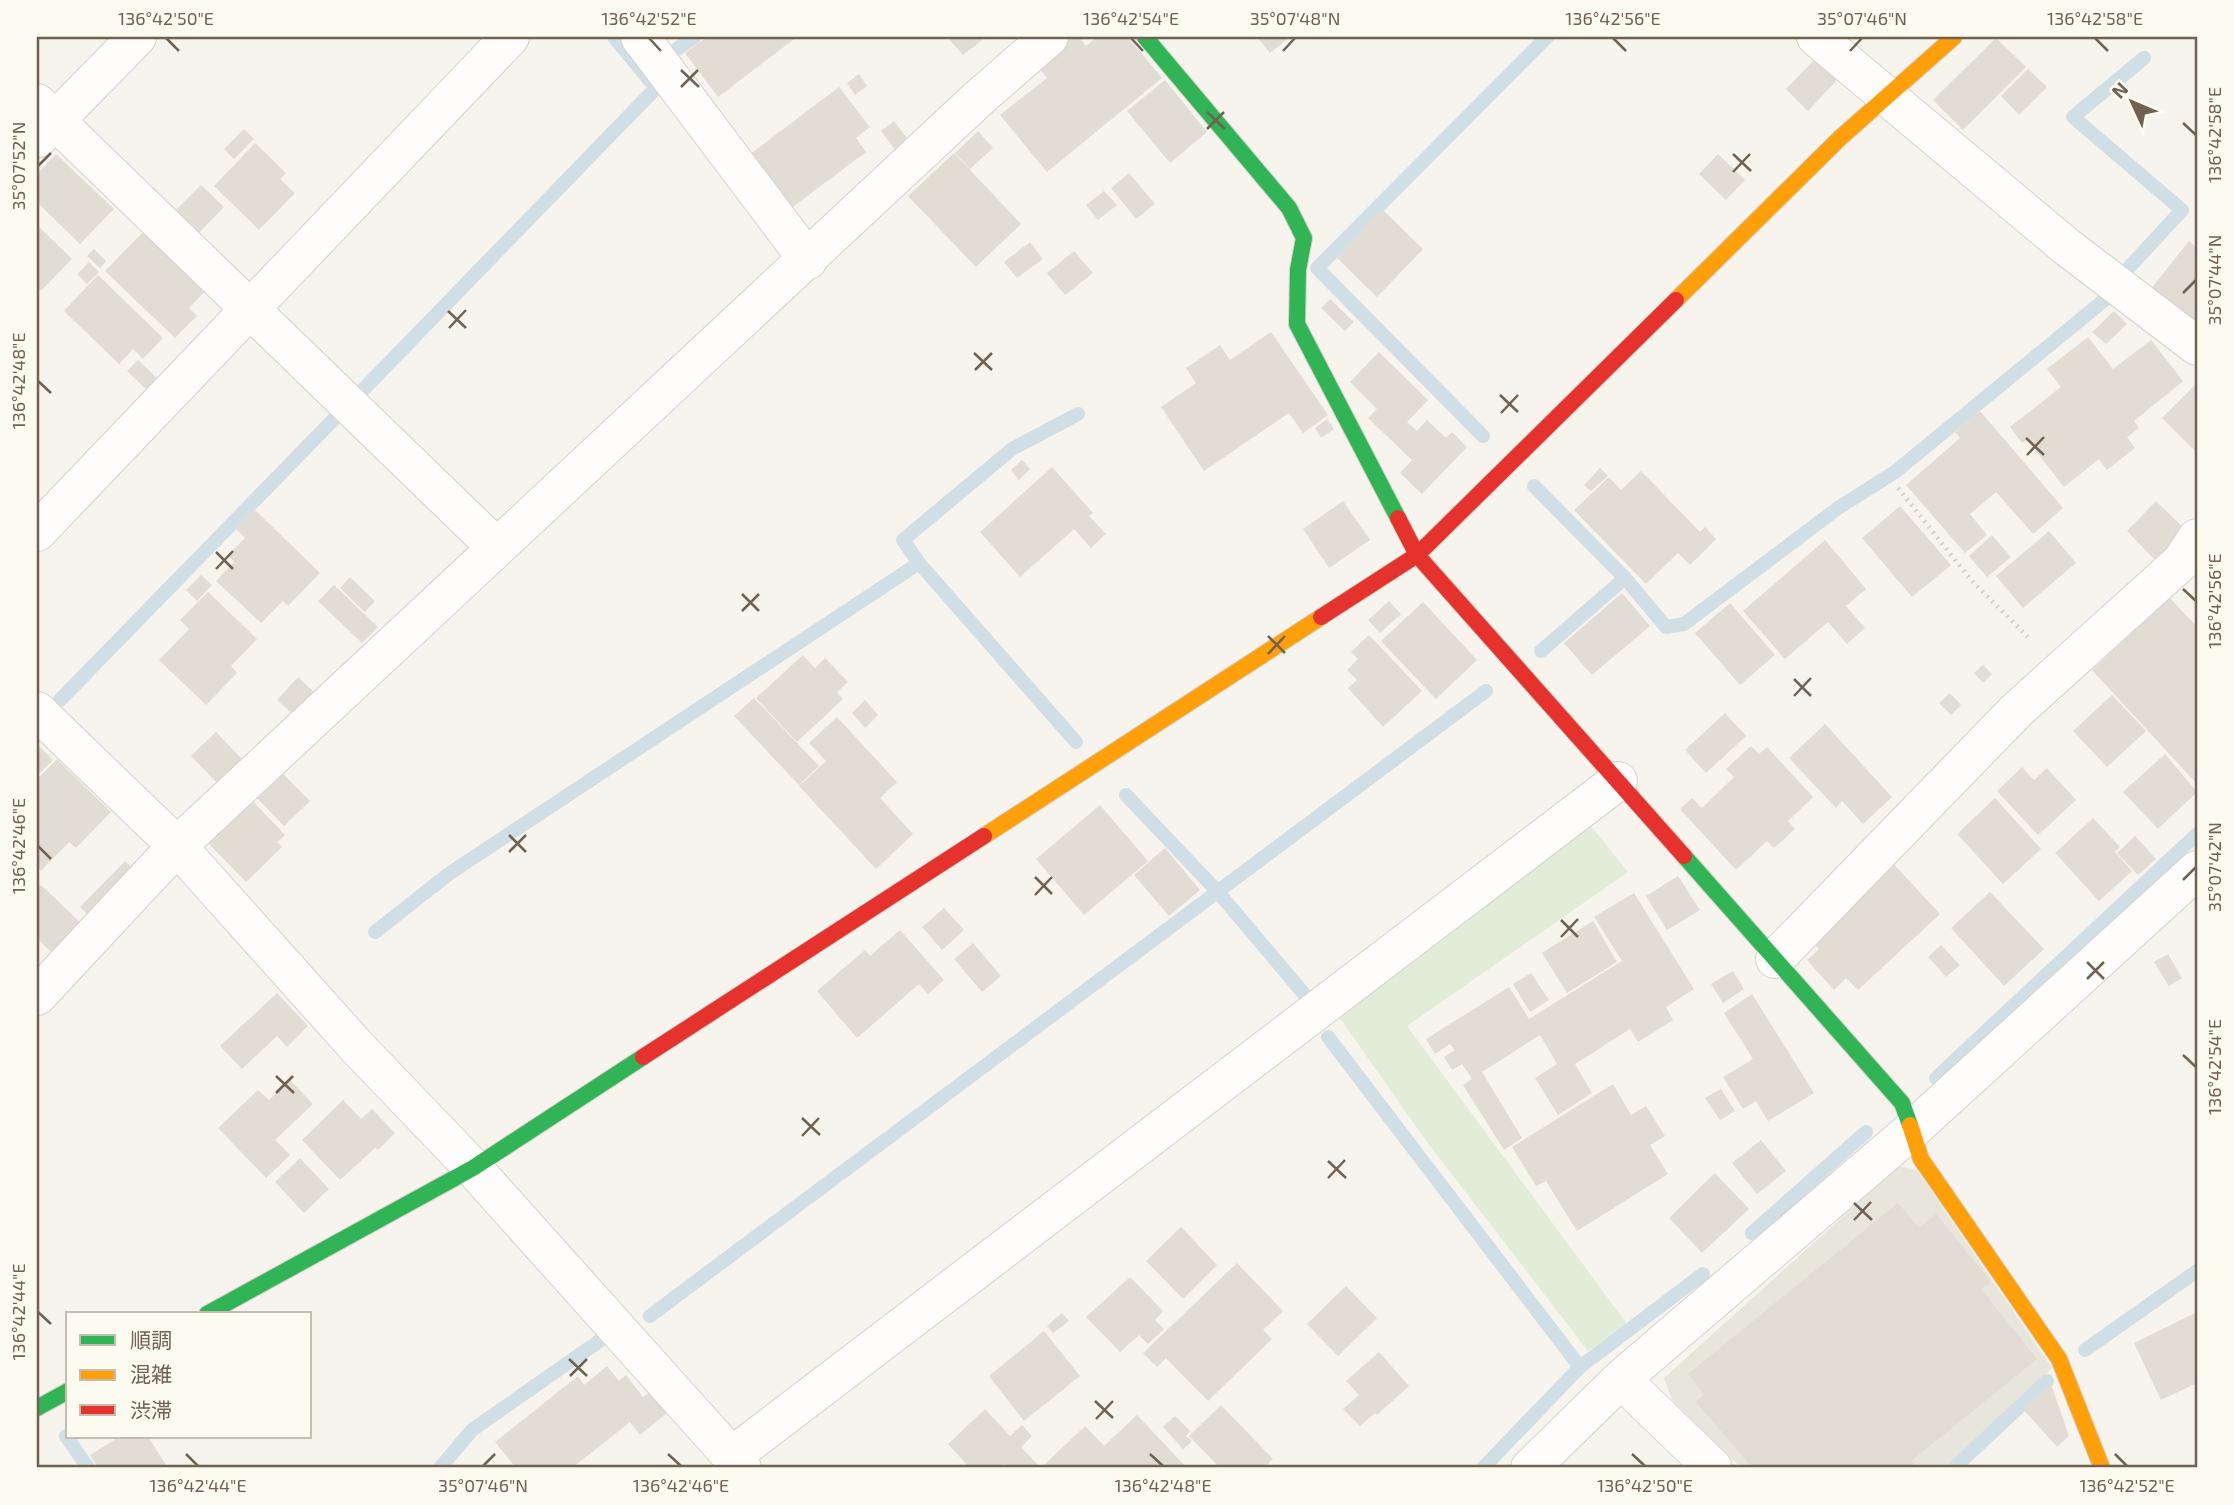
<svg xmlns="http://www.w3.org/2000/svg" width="2234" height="1505" font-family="'Exo 2','Noto Sans JP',sans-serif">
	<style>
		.industrial { fill: #e8e5dd }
		.green { fill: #e1ecd9 }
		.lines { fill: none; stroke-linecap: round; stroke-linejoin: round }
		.stream { stroke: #d0dfe5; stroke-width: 14 }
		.building { fill: #e1dcd4 }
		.street-casing { stroke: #d5d1cb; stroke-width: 40 }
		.fast-casing { stroke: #d4d0c8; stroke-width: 18 }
		.slow-casing { stroke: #d4d0c8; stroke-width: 18 }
		.jam-casing { stroke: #d4d0c8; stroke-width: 18 }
		.path { stroke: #d7d2cd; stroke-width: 4.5; stroke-dasharray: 2 5; stroke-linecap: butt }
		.street { stroke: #fefdfc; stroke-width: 38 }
		.fast { stroke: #30b455; stroke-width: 16 }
		.slow { stroke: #ff9f0a; stroke-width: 16 }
		.jam { stroke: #e5322d; stroke-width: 16 }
		.ticks { fill: none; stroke: #716150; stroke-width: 2.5 }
		.neatline { fill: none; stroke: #716150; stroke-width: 2.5 }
		.ticks-label { font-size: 18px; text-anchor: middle; fill: #716150 }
	</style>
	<rect width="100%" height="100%" fill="#f6f4ed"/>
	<path class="industrial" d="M1899,1166L1917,1170L2052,1368L1945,1468H1741L1672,1400L1664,1378Z"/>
	<path class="green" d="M1587,821L1628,872L1407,1026L1627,1324L1588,1351L1427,1142L1337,1014Z"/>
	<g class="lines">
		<path class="stream" d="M677,49L694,37
			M2123,274L2182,210L2073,117L2144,58
			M357,396L656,88L614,37
			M1483,436L1317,268L1547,37
			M1534,486L1625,578L1666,627L1684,624L1838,508L1895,472L2108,297
			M1541,651L1625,578
			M60,700L335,418
			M1076,742L919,563L903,540L1012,449L1078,414
			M1126,795L1218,892L1310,1001
			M375,932L450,873L919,563
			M1328,1037L1580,1367L1703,1274
			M1936,1078L2197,834
			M1752,1233L1866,1132
			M650,1316L1486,691
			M2085,1350L2197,1271
			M66,1436L88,1468
			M440,1468L472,1430L605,1337
			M1483,1468L1580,1367
			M1954,1468L2047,1381"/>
	</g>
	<path class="building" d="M707,37H797L718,97L685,53Z
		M947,37H986L963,55Z
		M1067,37H1079L1086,46L1097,37H1128L1162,78L1047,172L1000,115L1047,78L1035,63Z
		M1257,37H1290L1270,53Z
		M1996,38L2026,67L1963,130L1933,100Z
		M1815,59L1837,80L1808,111L1786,89Z
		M2028,69L2047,87L2019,115L2001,96Z
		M859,74L867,86L855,95L847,83Z
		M1165,80L1207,132L1170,163L1127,111Z
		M839,87L870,127L856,138L866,152L786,212L745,158Z
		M894,121L915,149L902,159L881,131Z
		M244,129L254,139L234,159L224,149Z
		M978,131L993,148L970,169L955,153Z
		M255,143L286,173L280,179L295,193L259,230L214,186Z
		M954,153L1021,224L976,267L908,196Z
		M56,154L114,209L80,244L37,202V174Z
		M1718,154L1745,180L1726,200L1699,174Z
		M1129,173L1155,204L1136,219L1111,188Z
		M201,185L224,207L195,237L172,214Z
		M1104,191L1117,205L1098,220L1086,205Z
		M1382,209L1423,249L1377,297L1336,257Z
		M37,225L72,259L41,291L37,287Z
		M144,231L205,291L189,308L197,316L175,338L105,271Z
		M2189,241L2197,248V320L2193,324L2150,290Z
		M1030,242L1043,259L1017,278L1004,262Z
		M94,249L106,261L100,268L87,256Z
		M1074,251L1093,273L1065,295L1047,273Z
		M89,262L99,272L87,284L77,274Z
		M98,275L163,338L143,359L133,349L119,364L64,311Z
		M1330,299L1354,322L1345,331L1321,308Z
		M2114,311L2127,324L2106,344L2092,332Z
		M1271,332L1328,415L1303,433L1289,413L1204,471L1161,407L1196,383L1186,368L1220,345L1230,360Z
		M2088,337L2113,369L2151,340L2183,381L2134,421L2139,428L2127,437L2135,448L2107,470L2099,459L2064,487L2027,440L2022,443L2010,427L2061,387L2047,369Z
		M1379,352L1428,400L1407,422L1417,431L1427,420L1446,438L1452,432L1467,447L1422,494L1400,473L1412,460L1368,418L1377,409L1350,382Z
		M138,360L161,382L150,393L127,371Z
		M2197,383V453L2162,418Z
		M1980,411L2063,508L2033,534L1996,492L1970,514L1987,535L1965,553L1906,485L1960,438L1955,432Z
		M1327,419L1334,429L1321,438L1315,428Z
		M1022,460L1030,469L1019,480L1011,470Z
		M1052,467L1093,513L1089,516L1106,534L1091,548L1074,529L1020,577L980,532Z
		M1600,468L1608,476L1591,491L1584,485Z
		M1641,471L1700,532L1705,527L1716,539L1690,565L1678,553L1646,584L1574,510L1609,477L1621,490Z
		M1343,501L1370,540L1329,568L1303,529Z
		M2156,501L2189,533L2158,563L2127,531Z
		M1900,506L1951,565L1912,597L1862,538Z
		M254,509L320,573L288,606L283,601L261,623L216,581L234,562L228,555L245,538L235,528Z
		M2049,531L2076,563L2023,608L1996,576Z
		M1992,535L2011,557L1987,577L1969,556Z
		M1825,540L1866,589L1846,606L1865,628L1847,644L1828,622L1785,659L1743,611Z
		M201,575L212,585L197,601L186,590Z
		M350,577L375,601L365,612L340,588Z
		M334,585L378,627L362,643L318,601Z
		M208,592L257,639L231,666L237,673L206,705L159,660L189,629L180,620Z
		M1622,593L1650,626L1592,675L1564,643Z
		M2170,598L2197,627V784L2092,670Z
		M1389,601L1401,614L1380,633L1368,620Z
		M1423,602L1477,660L1436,699L1381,641Z
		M1730,603L1775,655L1740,685L1695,633Z
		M1369,635L1422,691L1383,727L1348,688L1357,680L1347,670L1358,659L1351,652Z
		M803,655L815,668L825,658L848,682L837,692L843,699L797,742L756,698Z
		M1983,665L1992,674L1983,683L1974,673Z
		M298,677L316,694L295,716L277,700Z
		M1950,693L1961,705L1951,715L1939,703Z
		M2112,695L2146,731L2107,767L2073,731Z
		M754,698L819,766L799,785L734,716Z
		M865,700L878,715L865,728L852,713Z
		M1725,713L1746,736L1706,773L1685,750Z
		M837,717L897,782L880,798L913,834L876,869L799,786L826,761L809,743Z
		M1825,724L1892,797L1863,824L1842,801L1836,808L1789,758Z
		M216,732L242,759L216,782L191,756Z
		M37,744L53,760L37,776Z
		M1751,746L1759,754L1767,747L1813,797L1788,821L1795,829L1774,848L1767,841L1736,870L1680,809L1692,798L1702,808L1734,777L1726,769Z
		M2165,754L2197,792L2158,829L2123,792Z
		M57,759L111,812L76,848L69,842L41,871L37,867V779Z
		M2022,767L2034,780L2047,768L2076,800L2038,835L1997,791Z
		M281,772L310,801L284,826L255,796Z
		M250,798L285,835L277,842L282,847L246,882L206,841Z
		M1995,798L2041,849L2003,884L1957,834Z
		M1100,805L1148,861L1084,915L1036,859Z
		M2093,818L2120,847L2115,852L2132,871L2099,901L2055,853Z
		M2135,836L2156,859L2138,875L2117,853Z
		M1165,848L1200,890L1169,916L1134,875Z
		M1889,859L1940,914L1858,990L1846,978L1834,990L1807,960L1819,949L1811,941Z
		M125,861L135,871L90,917L80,907Z
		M1678,876L1700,910L1667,930L1646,896Z
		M41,885L81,923L52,953L37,938V889Z
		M1990,892L2044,949L2004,986L1951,928Z
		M1634,893L1694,989L1666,1007L1673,1020L1638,1042L1630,1029L1575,1064L1592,1093L1558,1115L1535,1078L1557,1064L1540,1035L1482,1072L1522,1138L1504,1150L1463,1085L1472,1079L1462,1064L1452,1070L1444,1057L1455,1050L1450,1044L1435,1054L1426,1039L1509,987L1529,1019L1622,961L1594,917Z
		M944,908L964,930L942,950L922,927Z
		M1593,921L1617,962L1567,993L1542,953Z
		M900,930L944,980L928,994L919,984L857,1038L817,991L865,950L870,956Z
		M973,943L1001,976L982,992L954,959Z
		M1941,945L1960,965L1946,977L1928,957Z
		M2168,954L2182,978L2169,986L2154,962Z
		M1733,971L1744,989L1723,1003L1711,984Z
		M1531,973L1549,1000L1530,1012L1513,984Z
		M277,993L308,1026L287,1047L277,1036L242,1069L220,1046Z
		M1752,994L1814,1093L1768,1121L1756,1101L1743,1109L1723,1077L1753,1059L1724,1013Z
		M290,1080L313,1104L275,1140L290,1155L266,1178L218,1128L258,1090L269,1100Z
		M1613,1084L1631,1115L1646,1106L1665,1136L1650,1145L1668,1174L1577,1231L1546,1181L1536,1186L1512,1147Z
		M1721,1089L1735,1111L1720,1120L1705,1098Z
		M343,1100L361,1119L372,1109L395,1133L378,1150L375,1148L340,1180L302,1140Z
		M1761,1140L1786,1171L1757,1194L1732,1163Z
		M300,1158L329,1189L304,1213L275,1182Z
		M1715,1173L1749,1209L1702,1253L1669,1218Z
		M1898,1203L1919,1228L1936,1214L1991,1282L1981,1289L2037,1359L1911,1461L1917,1468H1753L1696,1402L1704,1394L1688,1374Z
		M1181,1227L1217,1265L1183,1299L1146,1261Z
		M1237,1263L1283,1311L1263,1330L1272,1339L1208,1401L1166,1358L1157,1367L1143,1353Z
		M1130,1277L1163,1311L1155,1320L1164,1329L1148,1344L1139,1335L1120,1352L1086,1317Z
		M1346,1286L1377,1318L1338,1356L1307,1324Z
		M2197,1312V1383L2161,1400L2134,1343Z
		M1062,1313L1069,1321L1053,1333L1047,1326Z
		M1044,1331L1080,1376L1024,1421L989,1376Z
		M1379,1352L1409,1386L1377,1415L1375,1413L1360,1426L1343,1409L1359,1395L1346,1381Z
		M607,1366L619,1381L626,1375L643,1397L650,1392L667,1413L640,1435L630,1422L572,1468H516L495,1442L578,1376L584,1385Z
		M2051,1384L2069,1436L2057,1447L2023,1409Z
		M1221,1405L1273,1459L1264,1468H1220L1189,1436Z
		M985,1409L1010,1436L1022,1425L1032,1436L1021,1447L1041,1468L1085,1426L1104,1446L1137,1415L1186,1467L1184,1468H1008L1003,1464L998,1468H970L948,1444Z
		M1175,1416L1190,1431L1186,1436L1192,1441L1183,1449L1163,1427Z
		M119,1437H148L168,1468H98L90,1455Z"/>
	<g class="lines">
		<g class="street-casing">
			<path id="street" d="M640,37L808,260
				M1816,37L2067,247L2197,346
				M37,103L496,547
				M38,138L137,37
				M37,532L510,37
				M37,711L177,846L357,1047L473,1168L742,1468
				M1775,959L2017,710L2182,561L2197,538
				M37,996L177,846L980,97L1049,37
				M1621,1379L1713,1468
				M732,1456L1618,781
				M1530,1468L1621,1379L1912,1130L2197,870"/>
		</g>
		<g class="fast-casing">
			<path id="fast" d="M1145,37L1289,208L1304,238L1298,270L1297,324L1398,518
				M1684,856L1902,1103L1910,1125
				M207,1314L473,1168L643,1057
				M37,1408L68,1391"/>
		</g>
		<g class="slow-casing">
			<path id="slow" d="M1676,300L1840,138L1954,37
				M984,836L1321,617
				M1910,1125L1921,1159L2059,1359L2102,1468"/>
		</g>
		<g class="jam-casing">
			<path id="jam" d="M1398,518L1417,555L1684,856
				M1321,617L1417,555L1676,300
				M643,1057L984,836"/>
		</g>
		<path class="path" d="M1898,488L1971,580L2031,640"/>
		<use href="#street" class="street"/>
		<use href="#fast" class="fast"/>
		<use href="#slow" class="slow"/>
		<use href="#jam" class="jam"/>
	</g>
	<path class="ticks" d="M166,38L179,51M649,38L661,51M1131,38L1143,51M1613,38L1626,51M2095,38L2108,51M1283,51L1295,38M1850,51L1862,38M681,70L699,87M681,87L698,70M1207,112L1225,129M2183,123L2196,135M1207,129L1224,112M1733,154L1751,171M38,166L51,153M1733,172L1750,154M2183,293L2196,280M448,311L466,328M449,328L466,310M974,353L992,370M975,370L992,353M38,381L51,393M1500,395L1518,412M1501,413L1518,395M2026,438L2044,455M2027,455L2044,437M216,552L233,569M216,569L233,551M2183,589L2196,601M742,594L759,611M742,611L759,594M1268,636L1285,653M1268,654L1285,636M1794,679L1811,696M1794,696L1811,678M509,835L526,852M38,846L51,859M509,852L526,835M1035,877L1052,894M2183,880L2196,867M1035,895L1052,877M1561,920L1578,937M1561,937L1578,919M2087,962L2104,979M2087,979L2104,962M2183,1055L2196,1067M276,1076L294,1093M276,1093L293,1076M802,1118L820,1135M802,1136L819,1118M1328,1161L1346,1178M1328,1178L1345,1160M1854,1203L1872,1220M1854,1220L1871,1202M38,1312L51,1324M569,1359L587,1376M570,1376L587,1359M1095,1401L1113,1418M1096,1419L1113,1401M186,1454L198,1466M668,1454L681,1466M1150,1454L1163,1466M1632,1454L1645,1466M2115,1454L2127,1466M483,1466L495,1454"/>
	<rect width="2234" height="1505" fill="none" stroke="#fdfaef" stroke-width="77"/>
	<rect x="66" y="1312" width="245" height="126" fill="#fdfaef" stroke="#c5bdaf" stroke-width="2"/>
	<rect x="80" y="1335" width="35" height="10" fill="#30b455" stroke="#c5bdaf" stroke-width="2"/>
	<text x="130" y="1348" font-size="21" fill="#716150">順調</text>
	<rect x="80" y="1370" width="35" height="10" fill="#ff9f0a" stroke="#c5bdaf" stroke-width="2"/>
	<text x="130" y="1382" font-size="21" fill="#716150">混雑</text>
	<rect x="80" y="1405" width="35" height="10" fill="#e5322d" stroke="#c5bdaf" stroke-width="2"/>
	<text x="130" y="1418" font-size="21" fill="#716150">渋滞</text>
	<g transform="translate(2132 102) rotate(314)" stroke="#fdfaef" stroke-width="5" paint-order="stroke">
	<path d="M0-5L12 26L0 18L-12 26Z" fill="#716150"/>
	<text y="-10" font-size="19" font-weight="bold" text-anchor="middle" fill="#716150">N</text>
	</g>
	<rect x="38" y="38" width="2158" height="1428" class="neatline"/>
	<g class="ticks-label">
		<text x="166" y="25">136°42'50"E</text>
		<text x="649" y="25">136°42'52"E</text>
		<text x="1131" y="25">136°42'54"E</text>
		<text x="1295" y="25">35°07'48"N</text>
		<text x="1613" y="25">136°42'56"E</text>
		<text x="1862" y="25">35°07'46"N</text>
		<text x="2095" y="25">136°42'58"E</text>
		<text transform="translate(2215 135) rotate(-90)" y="6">136°42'58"E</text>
		<text transform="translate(19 166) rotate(-90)" y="6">35°07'52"N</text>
		<text transform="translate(2215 280) rotate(-90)" y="6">35°07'44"N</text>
		<text transform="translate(19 381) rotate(-90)" y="6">136°42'48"E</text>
		<text transform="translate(2215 601) rotate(-90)" y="6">136°42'56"E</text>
		<text transform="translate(19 846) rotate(-90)" y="6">136°42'46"E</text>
		<text transform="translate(2215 867) rotate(-90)" y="6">35°07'42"N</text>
		<text transform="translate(2215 1067) rotate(-90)" y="6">136°42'54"E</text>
		<text transform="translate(19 1312) rotate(-90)" y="6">136°42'44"E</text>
		<text x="198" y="1492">136°42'44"E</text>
		<text x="483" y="1492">35°07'46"N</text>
		<text x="681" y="1492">136°42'46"E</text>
		<text x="1163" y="1492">136°42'48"E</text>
		<text x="1645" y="1492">136°42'50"E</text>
		<text x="2127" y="1492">136°42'52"E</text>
	</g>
</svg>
